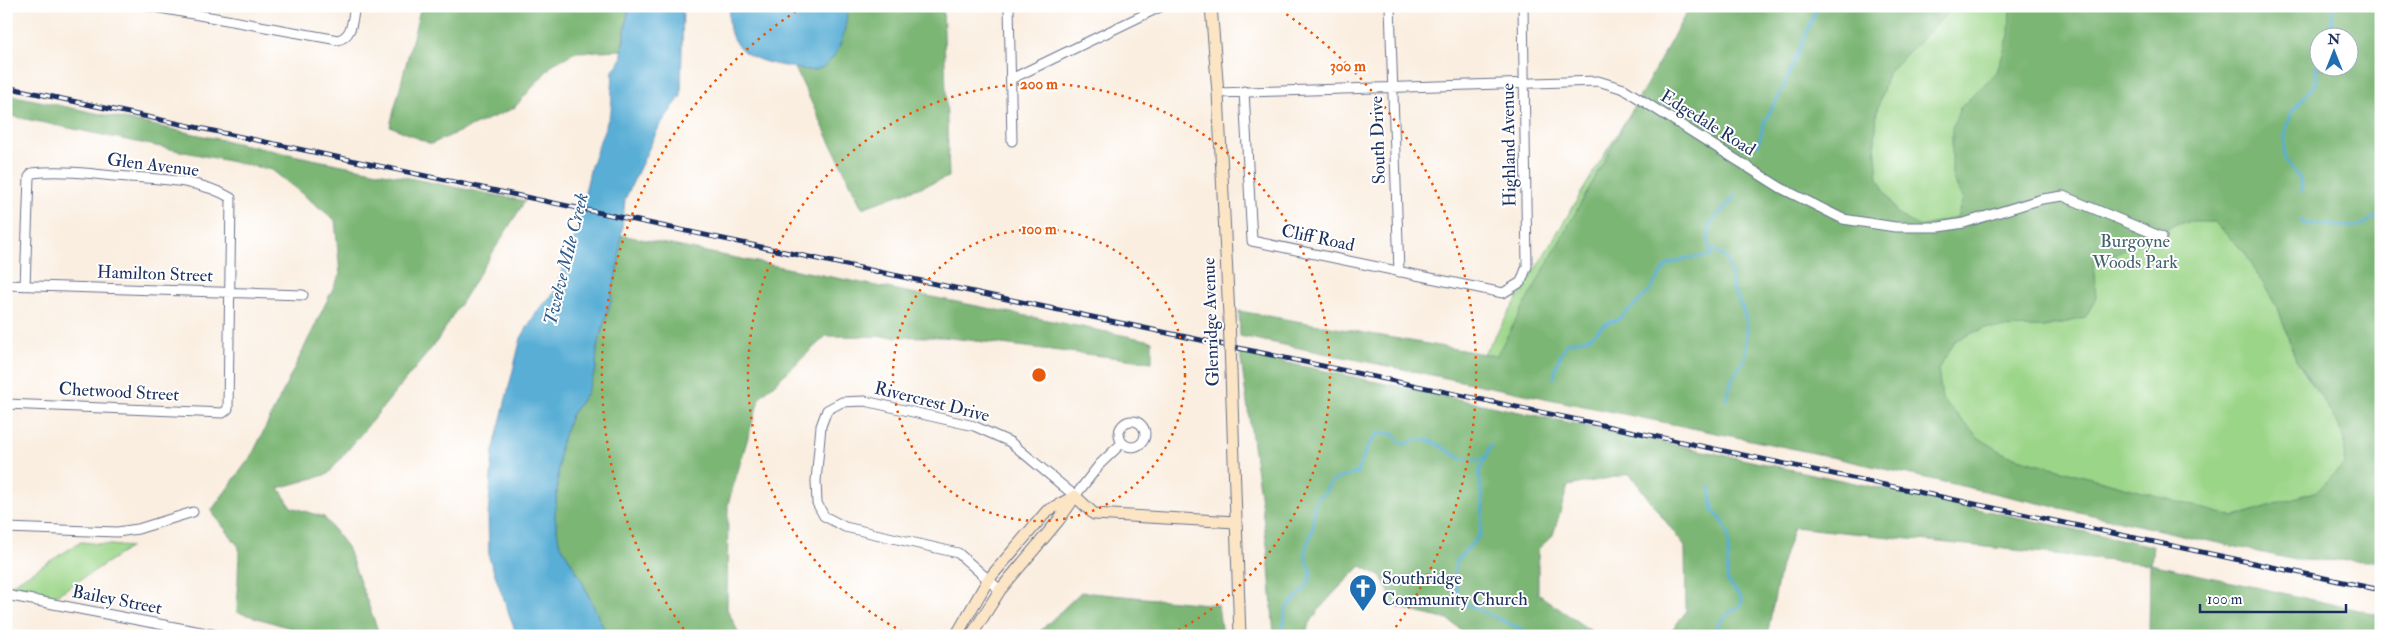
<svg xmlns="http://www.w3.org/2000/svg" width="2387" height="642" font-family="'IM FELL Double Pica',serif">
	<style>
		.built { fill: #f2d5bd }
		.green { fill: #9bd588; stroke: #5b8273; fill-rule: evenodd }
		.forest { fill: #7cb674; stroke: #4c7269; fill-rule: evenodd }
		.water { fill: #59aed5; stroke: #3a6e9a }
		.lines { fill: none; stroke-linecap: round; stroke-linejoin: round }
		.stream { stroke: #59aed5; stroke-width: 3 }
		.street-casing { stroke: #69728c; stroke-width: 11 }
		.secondary-casing { stroke: #69728c; stroke-width: 13 }
		.street { stroke: #fff; stroke-width: 9 }
		.secondary { stroke: #fce5c4; stroke-width: 11 }
		.rail-casing { stroke: #1b2f5e; stroke-width: 5 }
		.rail { stroke: #fff; stroke-width: 3; stroke-dasharray: 9; stroke-linecap: butt }
		.secondary-bridge-casing { stroke: #69728c; stroke-width: 13; stroke-linecap: butt }
		.secondary-bridge { stroke: #fce5c4; stroke-width: 11 }
		.ring { fill: none; stroke: #e8590c; stroke-width: 2.5; stroke-dasharray: 2.5 5 }
		.labels { text-anchor: middle; dominant-baseline: central; stroke-width: 4; stroke-linejoin: round; paint-order: stroke }
		.street-label { font-size: 18px; fill: #1b2f5e; stroke: #fff }
		.park-label { font-size: 18px; fill: #41616b; stroke: #fff }
		.poi-label { font-size: 18px; fill: #1b2f5e; stroke: #fff; text-anchor: start }
		.water-label { font-size: 19px; font-style: italic; fill: #315b88; stroke: #fff }
		.centre { fill: #e8590c; stroke: #fff; stroke-width: 2.5 }
		.ring-label { font-size: 15px; text-anchor: middle; font-weight: bold; fill: #e8590c; stroke: #fff; stroke-width: 4; stroke-linejoin: round; paint-order: stroke }
	</style>
	<rect width="100%" height="100%" fill="#fff"/>
	<filter id="ink" filterUnits="userSpaceOnUse"><feTurbulence type="fractalNoise" baseFrequency=".02" numOctaves="2"/><feDisplacementMap in="SourceGraphic" scale="10" xChannelSelector="R" yChannelSelector="G"/><feConvolveMatrix kernelMatrix="1 2 1 2 8 2 1 2 1" color-interpolation-filters="sRGB"/></filter>
	<filter id="wash" filterUnits="userSpaceOnUse"><feTurbulence type="fractalNoise" baseFrequency=".0096" numOctaves="4" result="noise"/><feDisplacementMap in="SourceGraphic" scale="20" xChannelSelector="R" yChannelSelector="G"/><feGaussianBlur stdDeviation="1.12" result="paint"/><feColorMatrix in="noise" values="0 0 0 0 0 0 0 0 0 0 0 0 0 0 0 0 0 1.4 0 .05"/><feComposite in="paint" operator="in"/></filter>
	<g filter="url(#wash)">
		<rect width="100%" height="100%" fill="#faeee0"/>
		<path class="built" d="M2340,631L2354,636H2290L2292,634Z"/>
		<path class="green" d="M1697,6H2381V549L1475,369L1606,152ZM2320,38H2350V68H2320Z
			M81,542L131,547L52,598L27,590L6,588Z"/>
		<path class="forest" d="M421,6H629L622,50L576,52L553,64L514,108L431,144L390,126Z
			M833,6H943L949,177L862,208L794,66H816L837,52L838,39Z
			M1690,6H1958L1953,8L1889,71L1877,110L1875,143L1878,179L1898,215L1921,227L1957,217L1963,199L1952,176V128L1960,108L1997,72L2009,35L2010,6H2381V561L2295,560L1795,449L1240,336L1239,311L1496,356ZM2320,38H2350V68H2320ZM2180,222H2214L2245,253L2279,311L2296,360L2327,406L2345,439L2344,464L2317,491L2234,517L2007,455L1979,438L1942,399L1938,369L1956,340L1985,328L2044,327L2085,318L2096,298L2093,259L2116,254Z
			M6,94L312,159L525,201L435,344L328,474L279,488L291,507L324,517L347,547L380,636H305L294,629L237,612L239,547L211,511L252,455L340,274L335,220L272,170L6,115Z
			M621,235L1152,341V362L943,337L826,336L760,397L728,504L727,609L740,636H607L581,579L559,542L555,517L560,447L571,415L586,394L596,369L597,347L611,301Z
			M1240,353L2153,546L2151,564L2381,615V636H2354L2340,631L2290,636H2149L2150,564L1794,527L1781,565L1767,636H1667L1686,612L1685,547L1630,474L1568,486L1553,535L1538,549V594L1591,631L1592,636H1470L1448,620L1395,607L1382,577L1361,566C1344,583 1310,613 1305,636H1274L1268,552Z
			M1081,592L1218,605L1222,636H1035Z"/>
		<path class="water" d="M629,6H683L681,96L660,125L625,199L619,259L611,301L597,347L596,369L586,394L571,415L560,447L555,517L559,542L581,579L607,636H517L489,558L488,516L493,451L521,338L537,311L553,294L576,233L591,166L611,111L613,70L621,60Z
			M730,6H847C847,27 841,57 821,68C813,73 800,69 791,67C755,62 722,51 730,6Z"/>
		<g class="lines">
			<path class="stream" d="M2324,38L2332,21L2333,6
				M1758,145L1764,123L1782,90L1818,6
				M2302,191C2302,171 2288,171 2284,155L2286,127L2293,111L2316,82L2317,62L2320,50
				M2301,219L2304,224L2359,227L2381,213
				M1554,378L1556,366L1566,343L1589,338L1604,325L1619,319L1648,293L1667,265L1686,258L1711,256L1712,248
				M1726,400L1732,379L1746,356L1747,325L1743,309L1733,289L1729,266L1726,259L1709,246C1705,215 1722,217 1736,194
				M1491,445L1479,472L1483,507L1480,535L1457,560L1454,573L1458,595L1464,603L1521,629L1531,636
				M1710,486L1713,511L1722,520L1729,536L1727,580L1742,599L1741,605C1727,614 1718,620 1713,636
				M1282,636L1286,608L1303,591L1310,580L1311,572L1305,553L1306,548L1313,528L1314,503L1317,498L1325,493C1330,477 1342,478 1357,473L1368,446L1379,433L1394,434L1400,443L1406,444C1438,425 1453,472 1484,458"/>
		</g>
	</g>
	<g filter="url(#ink)">
		<g class="lines">
			<g class="street-casing">
				<path id="street" d="M149,6L338,40C353,36 352,20 355,6
					M1009,6L1012,141
					M1390,6L1399,272
					M1011,79L1162,6
					M1244,91L1252,241L1503,293L1521,282L1527,266L1523,6
					M1218,93L1598,81L1624,89L1781,188L1843,219L1895,227H1939L1964,223L2042,199L2063,196L2162,237
					M6,285L303,295
					M6,404L223,413L228,409L231,198C198,178 152,179 114,176C87,173 59,170 32,173L29,177L25,286
					M1119 434a13 13 0 1 1 26 0a13 13 0 1 1-26 0Z
					M6,528L117,532L138,529L193,512
					M1000,590L958,553L845,527L824,516L817,503L816,481L821,426L827,410L842,402L865,401L974,426L1010,442L1075,496L1100,464L1122,443
					M6,595L222,636"/>
			</g>
			<g class="secondary-casing">
				<path id="secondary" d="M1211,6L1218,93L1229,316
					M1231,372L1240,636
					M1075,496L1094,514L1236,522
					M956,636L988,580L1047,511L1075,496
					M971,636L1000,590L1058,521L1074,498"/>
			</g>
			<use href="#street" class="street"/>
			<use href="#secondary" class="secondary"/>
			<g class="rail-casing">
				<path id="rail" d="M6,87L2381,590"/>
			</g>
			<use href="#rail" class="rail"/>
			<g class="secondary-bridge-casing">
				<path id="secondary-bridge" d="M1229,316L1231,372"/>
			</g>
			<use href="#secondary-bridge" class="secondary-bridge"/>
		</g>
	</g>
	<g class="ring">
		<circle cx="1039" cy="375" r="146"/>
		<path d="M909 635A291 291 0 1 1 1169 635"/>
		<path d="M688 635A437 437 0 0 1 804 6M1274 6A437 437 0 0 1 1390 635"/>
	</g>
	<defs>
		<g id="church-pin" transform="scale(1.4375)"><path d="M0 17L-7.5 6A9.5 9.5 0 1 1 7.5 6Z" fill="#1f6fb2" stroke="#fff"/><path d="M-1.2-6h2.4v3.5h3.3v2.4h-3.3V6h-2.4V-.1h-3.3v-2.4h3.3Z" fill="#fff"/></g>
	</defs>
	<g fill-rule="evenodd">
		<use href="#church-pin" x="1363" y="588"/>
	</g>
	<g class="labels">
		<g class="street-label">
			<text transform="translate(1708 123) rotate(32)">Edgedale Road</text>
			<text transform="translate(1378 140) rotate(-92)">South Drive</text>
			<text transform="translate(1509 145) rotate(-91)">Highland Avenue</text>
			<text transform="translate(153 165) rotate(7)">Glen Avenue</text>
			<text transform="translate(1318 238) rotate(12)">Cliff Road</text>
			<text transform="translate(155 274) rotate(2)">Hamilton Street</text>
			<text transform="translate(1211 322) rotate(-92)">Glenridge Avenue</text>
			<text transform="translate(119 392) rotate(3)">Chetwood Street</text>
			<text transform="translate(932 402) rotate(14)">Rivercrest Drive</text>
			<text transform="translate(117 600) rotate(11)">Bailey Street</text>
		</g>
		<g class="park-label">
			<text x="2135" y="241">Burgoyne<tspan x="2135" dy="21">Woods Park</tspan></text>
		</g>
		<g class="poi-label">
			<text x="1382" y="578">Southridge<tspan x="1382" dy="21">Community Church</tspan></text>
		</g>
		<g class="water-label">
			<text transform="translate(566 259) rotate(-76)">Twelve Mile Creek</text>
		</g>
	</g>
	<circle cx="1039" cy="375" r="8" class="centre"/>
	<g class="ring-label">
		<text x="1348" y="71">300 m</text>
		<text x="1039" y="89">200 m</text>
		<text x="1039" y="234">100 m</text>
	</g>
	<rect width="2387" height="642" fill="none" stroke="#fff" stroke-width="25"/>
	<g transform="translate(2334 52)"><circle r="24" fill="#ffffff" stroke="#a4acbf"/>
	<path d="M0-4L9 19L0 12L-9 19Z" fill="#1f6fb2"/>
	<text y="-8" font-size="14" font-weight="bold" text-anchor="middle" fill="#1b2f5e">N</text>
	</g>
	<path d="M2200 604v8h146v-8" fill="none" stroke="#1b2f5e" stroke-width="2.5"/>
	<text x="2207" y="604" font-size="15" fill="#1b2f5e" stroke="#ffffff" stroke-width="4" paint-order="stroke">100 m</text>
</svg>
